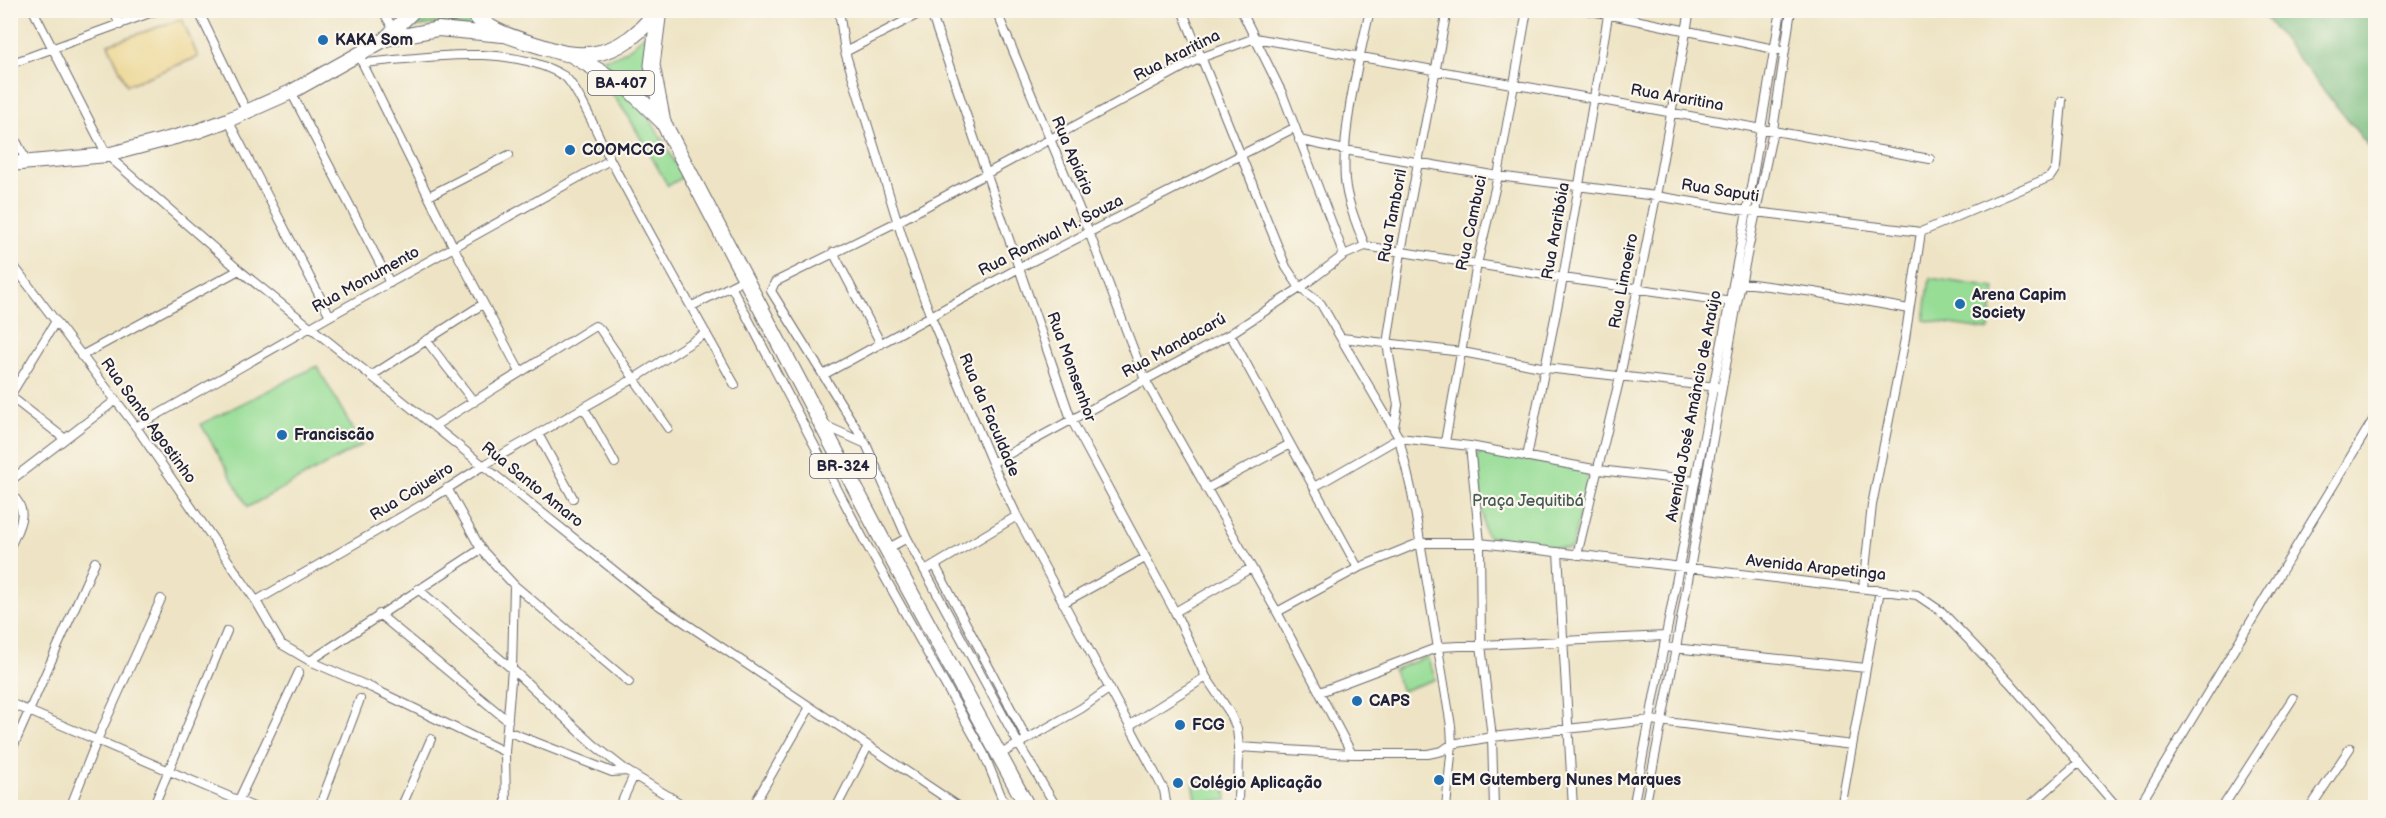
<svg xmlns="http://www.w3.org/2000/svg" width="2386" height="818" font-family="'Balsamiq Sans',sans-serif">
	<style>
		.green { fill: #97dd96; stroke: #5c8068; stroke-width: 1.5 }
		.forest { fill: #79bc7f; stroke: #4e6f5d; stroke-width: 1.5 }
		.sand { fill: #eeda9e; stroke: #887e6c; stroke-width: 1.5 }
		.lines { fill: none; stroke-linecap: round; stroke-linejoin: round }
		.street-casing { stroke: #69666b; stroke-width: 10 }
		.primary-casing { stroke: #69666b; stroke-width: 16 }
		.highway-casing { stroke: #69666b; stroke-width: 17 }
		.street { stroke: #fff; stroke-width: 8 }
		.primary { stroke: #fff; stroke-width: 14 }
		.highway { stroke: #fff; stroke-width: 15 }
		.poi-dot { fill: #1f6fb2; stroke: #fbf7ec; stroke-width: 2 }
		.labels { text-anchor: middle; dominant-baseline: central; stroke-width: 4.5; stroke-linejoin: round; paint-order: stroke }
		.shield { fill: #fbf7ec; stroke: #636270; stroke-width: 1.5 }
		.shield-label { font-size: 15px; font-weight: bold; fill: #22223b }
		.poi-label { font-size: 16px; font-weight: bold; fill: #22223b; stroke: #fbf7ec; text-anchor: start }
		.street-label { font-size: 16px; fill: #22223b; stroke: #fbf7ec }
		.park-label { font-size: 16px; fill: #455a56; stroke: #fbf7ec }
	</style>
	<rect width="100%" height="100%" fill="#fbf7ec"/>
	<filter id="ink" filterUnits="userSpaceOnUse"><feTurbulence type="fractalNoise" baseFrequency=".0167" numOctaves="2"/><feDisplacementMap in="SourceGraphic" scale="12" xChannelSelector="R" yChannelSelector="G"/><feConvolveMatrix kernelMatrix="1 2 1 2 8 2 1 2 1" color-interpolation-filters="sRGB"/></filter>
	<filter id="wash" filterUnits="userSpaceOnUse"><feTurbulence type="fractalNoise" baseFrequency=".008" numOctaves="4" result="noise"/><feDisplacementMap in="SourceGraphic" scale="24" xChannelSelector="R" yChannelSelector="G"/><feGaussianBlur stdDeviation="1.35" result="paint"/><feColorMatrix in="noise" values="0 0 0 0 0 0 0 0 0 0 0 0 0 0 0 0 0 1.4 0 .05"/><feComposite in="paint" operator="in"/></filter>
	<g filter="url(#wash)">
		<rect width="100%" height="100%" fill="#eee4c5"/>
		<path class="green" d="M463,10L485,30L441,23L402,29L421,11Z
			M648,31V84L652,102C634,81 620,72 595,59C619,60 633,47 648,31Z
			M600,77L637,104L654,125L683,177L668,186L628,116Z
			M1930,278L1995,288L1989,330L1924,320Z
			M317,366L362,445L248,507L201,424Z
			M1483,452L1586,470L1588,478L1572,547L1568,549L1487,536L1484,530L1477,459L1479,453Z
			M1427,657L1436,679L1402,691L1393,670Z
			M1225,780L1227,800L1197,803L1193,783Z"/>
		<path class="forest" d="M2260,11H2375V154Z"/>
		<path class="sand" d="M182,19L198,57L127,85L108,44Z"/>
	</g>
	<g filter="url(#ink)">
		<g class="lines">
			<g class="street-casing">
				<path id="street" d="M33,10L107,155L239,270L651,600L961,808
					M113,10L120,25
					M198,10L247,112
					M382,10L396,33
					M839,10L845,52L906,249L931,317L992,463L1017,516L1164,790L1167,808
					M930,10L1071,419L1175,612L1206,677L1230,713L1237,729L1239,747L1238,808
					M996,10L1089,232L1145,380L1277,612L1352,754
					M1182,10L1286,267L1300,288L1321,304L1399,438L1412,493L1451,726L1452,744L1446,808
					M1241,10L1282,93L1344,255
					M1587,10L1779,50
					M845,52L926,10
					M361,60L454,248L520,372
					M363,63C424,58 508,42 564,76C577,85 601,142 610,159C650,235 693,310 735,385
					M10,64L158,10
					M291,92L390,283
					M228,120L330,316
					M10,129L27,162
					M1299,140L1345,150L1498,176L1656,196L1747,211L1921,232L2050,177L2056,168L2062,101
					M429,196L509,155
					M1365,246L1563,278L1732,302
					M1365,246C1357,225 1347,202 1345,180C1341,130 1359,60 1370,10
					M833,252L881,344
					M10,261L136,427L256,601L281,644L310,661L372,688L505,752
					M1737,282L1814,292L1909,309
					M731,286L864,540L984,754L1006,808
					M692,306L745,279
					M56,321L10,396L65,439
					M1230,334L1358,568
					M1342,338L1462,352L1546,368L1717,387
					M426,340L474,402
					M81,356L239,270
					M823,375L1019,268L1294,128
					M371,376L483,304
					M584,408L615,463
					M824,425L864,443
					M434,426L595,326L600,329L668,428
					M136,427L330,316L610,160
					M1394,427L1398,405L1387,344L1401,252L1447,10
					M538,434L573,498
					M1445,442L1477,264L1498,176L1527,10
					M1470,446L1480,543L1481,645L1492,737L1494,808
					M1527,457L1563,278L1609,10
					M992,463L1230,334L1300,288L1344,255L1365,246
					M10,481L116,400
					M1314,487L1399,438L1470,446L1599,470L1695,481
					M447,488L481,549L514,585L629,682
					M1206,489L1290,444
					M10,493C31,511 19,526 10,547
					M887,549L907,538
					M1558,552L1573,808
					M1577,555L1620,377L1656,196L1690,10
					M935,565L1027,739
					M925,571L1017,516
					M1863,588L1872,505L1905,339L1921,232
					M418,589L512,669L594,745L627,771L688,808
					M256,601L425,503L484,465L635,378L706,333
					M1063,603L1145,558
					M1175,612L1251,568
					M1277,612L1358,568L1419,543H1480L1917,595L1942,612L2010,683L2118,808
					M379,614L508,721
					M1664,647L1866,668
					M310,661L481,549
					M1320,692L1439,647L1665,636
					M10,703L256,808
					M1130,725L1206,677
					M507,731L612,772L627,771
					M1239,747L1352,754H1428L1442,751L1452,744L1492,737L1651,720L1852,745
					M10,754L95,562
					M999,755L1082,708L1110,688
					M70,808L97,740L161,599
					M153,808L227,631
					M235,808L299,672
					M319,808L360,699
					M401,808L431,739
					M506,808L505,752L512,669L514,585
					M619,808L634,775
					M662,808L669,796
					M752,808L810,707
					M836,808L868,746
					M1057,808L1018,743L907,538L866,444L771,291L775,282L899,221L1200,58L1255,38L1930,159
					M1633,808L1747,211L1781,10
					M1645,808L1676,648L1737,303L1773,130L1791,10
					M1841,808L1880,590
					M2027,808L2079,762
					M2138,808L2376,415
					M2222,808L2293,698
					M2310,808L2350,748"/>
			</g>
			<g class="primary-casing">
				<path id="primary" d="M386,39L438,29L503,35
					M10,164L107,155L198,131L228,120L291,92L384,40L414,10"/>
			</g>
			<g class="highway-casing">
				<path id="highway" d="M470,10C485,29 508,36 530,43C543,46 557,53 570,54C607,59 637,39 656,11
					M659,10L652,65L663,122L887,549L1028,808
					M572,55L628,88L663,122"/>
			</g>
			<use href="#street" class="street"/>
			<use href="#primary" class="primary"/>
			<use href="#highway" class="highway"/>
		</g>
	</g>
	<g class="poi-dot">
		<circle cx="323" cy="40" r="6"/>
		<circle cx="570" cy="150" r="6"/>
		<circle cx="1960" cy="304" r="6"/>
		<circle cx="282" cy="435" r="6"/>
		<circle cx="1357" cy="701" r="6"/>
		<circle cx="1180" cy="725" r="6"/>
		<circle cx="1439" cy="780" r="6"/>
		<circle cx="1178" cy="783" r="6"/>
	</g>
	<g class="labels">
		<g class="shield">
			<rect x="588" y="71" width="66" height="24" rx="4.5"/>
			<rect x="810" y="454" width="66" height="24" rx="4.5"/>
		</g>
		<g class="shield-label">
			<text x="621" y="83">BA-407</text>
			<text x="843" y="466">BR-324</text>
		</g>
		<g class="poi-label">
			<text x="335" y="40">KAKA Som</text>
			<text x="582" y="150">COOMCCG</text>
			<text x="1972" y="295">Arena Capim<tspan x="1972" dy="18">Society</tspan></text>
			<text x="294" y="435">Franciscão</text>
			<text x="1369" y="701">CAPS</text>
			<text x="1192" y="725">FCG</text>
			<text x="1451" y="780">EM Gutemberg Nunes Marques</text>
			<text x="1190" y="783">Colégio Aplicação</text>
		</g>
		<g class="street-label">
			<text transform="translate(1177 56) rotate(-27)">Rua Araritina</text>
			<text transform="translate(1677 98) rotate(10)">Rua Araritina</text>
			<text transform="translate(1072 156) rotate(67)">Rua Apiário</text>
			<text transform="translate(1720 191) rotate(9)">Rua Saputi</text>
			<text transform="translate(1393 216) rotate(-79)">Rua Tamboril</text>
			<text transform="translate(1472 223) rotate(-78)">Rua Cambuci</text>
			<text transform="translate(1556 231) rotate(-80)">Rua Araribóia</text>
			<text transform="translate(1051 236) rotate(-27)">Rua Romival M. Souza</text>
			<text transform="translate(366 280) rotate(-29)">Rua Monumento</text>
			<text transform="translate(1624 281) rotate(-79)">Rua Limoeiro</text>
			<text transform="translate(1174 346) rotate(-29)">Rua Mandacarú</text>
			<text transform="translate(1071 367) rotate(70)">Rua Monsenhor</text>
			<text transform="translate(1694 406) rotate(-79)">Avenida José Amâncio de Araújo</text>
			<text transform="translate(989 415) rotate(67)">Rua da Faculdade</text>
			<text transform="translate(148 421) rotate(54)">Rua Santo Agostinho</text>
			<text transform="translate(532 485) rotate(39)">Rua Santo Amaro</text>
			<text transform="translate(412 492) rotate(-32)">Rua Cajueiro</text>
			<text transform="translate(1816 568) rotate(6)">Avenida Arapetinga</text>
		</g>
		<g class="park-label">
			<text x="1528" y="501">Praça Jequitibá</text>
		</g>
	</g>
	<rect width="2386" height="818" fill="none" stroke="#fbf7ec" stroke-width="36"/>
</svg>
